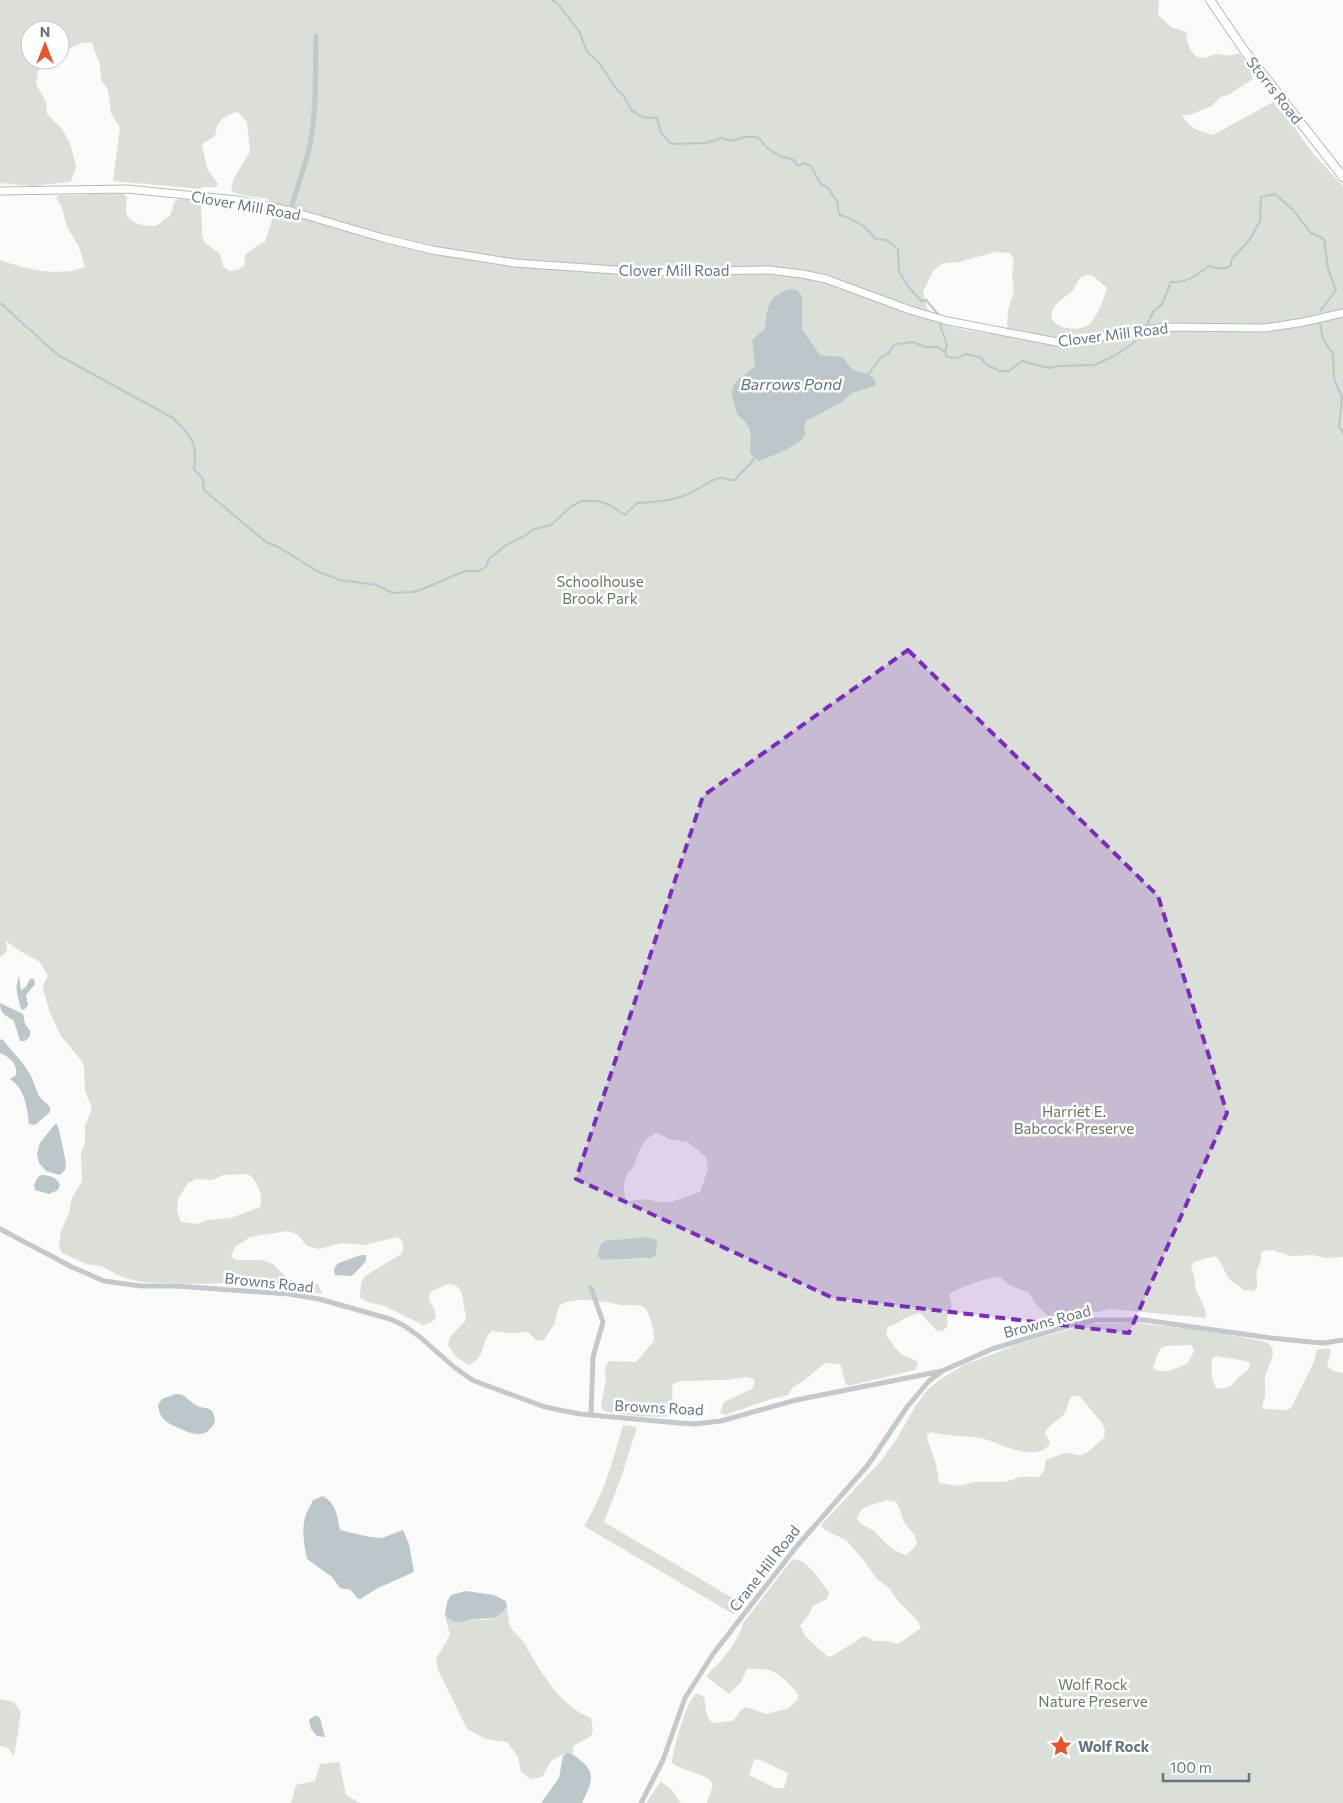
<svg xmlns="http://www.w3.org/2000/svg" width="1343" height="1803" font-family="Commissioner,sans-serif">
	<style>
		.green { fill: #dadfd7; fill-rule: evenodd }
		.water { fill: #bbc7cb }
		.lines { fill: none; stroke-linecap: round; stroke-linejoin: round }
		.stream { stroke: #bbc7cb; stroke-width: 2 }
		.secondary-casing { stroke: #b3babf; stroke-width: 9 }
		.primary-casing { stroke: #b5babe; stroke-width: 10 }
		.street { stroke: #c3c8cc; stroke-width: 5 }
		.secondary { stroke: #fff; stroke-width: 7 }
		.primary { stroke: #fff; stroke-width: 8 }
		.marked { fill: #7b2cbf; fill-opacity: 0.2; stroke: #7b2cbf; stroke-width: 4; stroke-dasharray: 10 6; stroke-linejoin: round }
		.labels { text-anchor: middle; dominant-baseline: central; stroke-width: 5; stroke-linejoin: round; paint-order: stroke }
		.street-label { font-size: 15px; fill: #657683; stroke: #fff }
		.park-label { font-size: 15px; fill: #687a64; stroke: #fff }
		.poi-label { font-size: 15px; font-weight: bold; fill: #657683; stroke: #fff; text-anchor: start }
		.water-label { font-size: 16px; font-style: italic; fill: #60757c; stroke: #fff }
	</style>
	<rect width="100%" height="100%" fill="#fafaf8"/>
	<path class="green" d="M0,0H1159L1158,15L1171,27L1186,32C1187,41 1190,57 1202,58C1207,58 1213,54 1218,54C1226,55 1231,57 1238,53C1244,56 1252,73 1253,79L1228,95L1220,97L1212,106L1189,115H1182C1190,129 1198,130 1213,135L1273,102C1279,110 1285,115 1291,122C1300,135 1308,148 1319,160C1327,169 1335,177 1343,186V1257L1325,1258L1313,1255L1291,1256L1272,1250L1264,1251L1261,1253C1262,1261 1259,1264 1257,1270C1255,1278 1260,1284 1254,1291L1243,1290C1239,1285 1233,1283 1229,1279C1224,1271 1223,1263 1215,1256L1194,1262L1191,1267L1194,1275L1196,1290L1205,1309L1206,1318L1110,1309L1098,1312H1078L1064,1317H1049L1035,1303L1029,1293L1009,1285L1000,1277C989,1277 958,1287 949,1295L952,1307L947,1317L948,1325L943,1331L936,1330L920,1313C908,1315 899,1323 888,1327L886,1334C890,1341 897,1351 903,1355C909,1359 913,1357 918,1363L915,1370L848,1386C842,1380 844,1371 840,1364L825,1363L802,1382L793,1387L788,1395L771,1399L725,1415L720,1413L724,1402L752,1389L755,1380L747,1377L728,1380L680,1381L673,1384C670,1395 676,1409 670,1415C665,1420 609,1414 603,1410L601,1406L606,1379L605,1368L609,1361L636,1362L654,1341C655,1335 650,1313 645,1308C639,1303 629,1306 621,1305C605,1302 574,1295 559,1306L554,1325L543,1341L536,1340L528,1332L510,1333L492,1331C480,1340 488,1356 469,1365L457,1358L448,1345L450,1337L466,1320C466,1315 465,1312 464,1307C463,1296 462,1284 448,1284L430,1292L429,1300L435,1310L436,1318L430,1323L423,1325L382,1305L370,1303L360,1298L361,1283L365,1276L401,1254C405,1248 404,1241 398,1237L364,1245L341,1243L319,1249L307,1246L297,1234L287,1231L250,1237L235,1247L231,1256L235,1260H262L273,1264L288,1279L307,1284H318L322,1294L271,1286L232,1283L192,1284L141,1282L122,1277L101,1266L86,1264L62,1253L59,1246L61,1231L69,1213L72,1198L82,1181L81,1153L85,1142V1126L92,1109L85,1090L84,1067L81,1060L61,1036L51,1015L44,993L43,985L48,976L40,962L20,951L6,941L7,951L0,957V260C27,269 57,278 85,267L79,247L67,227L62,208L56,198L58,195C80,196 102,192 124,194L127,197C127,204 124,210 128,217C132,225 159,231 163,220L170,216L175,201L178,199L198,200L201,202L202,234L204,242L220,254L223,266L229,271L237,270L244,266L245,255L258,245L265,242L273,217L268,199C258,197 237,196 231,190L234,178L250,152L247,122L239,113L235,112L223,118L217,126L215,136L202,144L207,169L218,184L216,187H201V189L113,181L120,128L111,113L108,90L101,80L100,65L92,43C80,40 72,49 60,51V30H30V60H46L38,72L36,84L46,102L47,114L62,129L70,143L76,167L72,179L70,182L31,186L0,183ZM995,252L1010,253L1014,260L1012,275L1014,291L1008,310L1007,329L1001,334C984,334 950,328 934,321L929,315L923,292L933,271L943,263L959,262ZM1087,275L1093,276L1107,288C1105,297 1096,320 1088,325C1073,336 1026,322 1069,294C1077,289 1076,277 1087,275ZM658,1133L669,1139L687,1142L706,1157L708,1169L700,1192L671,1202H656L649,1199L629,1201L626,1199C623,1191 623,1180 628,1173C631,1169 634,1167 635,1163C639,1150 643,1137 658,1133ZM248,1174C257,1180 264,1196 260,1207L231,1218L208,1220L197,1224L181,1222L177,1211L178,1199L188,1183L196,1179L212,1180L223,1175ZM647,1237L648,1259L603,1260L597,1255L601,1248Z
		M1136,1323L1211,1331L1266,1342C1281,1350 1267,1366 1265,1378C1264,1383 1266,1389 1265,1395C1265,1399 1263,1402 1262,1406L1264,1409L1287,1410L1291,1408L1313,1364L1317,1350L1329,1348L1331,1351L1327,1366L1333,1371L1343,1373V1803H707C708,1798 713,1788 712,1784C710,1773 678,1771 672,1762C673,1750 687,1698 697,1693L704,1697C706,1704 705,1722 715,1723C720,1723 727,1721 733,1721L741,1710L746,1707L766,1714L789,1708L798,1699V1695L796,1691C779,1673 773,1667 747,1669L741,1682L729,1694L707,1677C710,1669 715,1668 720,1662C730,1650 739,1638 743,1623L791,1561C804,1553 822,1583 829,1592L827,1599L813,1606L810,1613L800,1626L805,1636L828,1657L832,1656L864,1636L875,1641H886L898,1644L921,1628L918,1621L897,1600L890,1589L877,1579L865,1562L846,1540L825,1530L821,1525L880,1462L896,1440L916,1405L928,1389L941,1379L964,1365L1024,1342L1089,1324ZM1189,1345L1192,1346L1194,1351L1188,1363C1177,1368 1164,1376 1153,1368L1157,1355L1161,1348L1167,1346ZM1216,1356L1246,1361L1250,1363L1249,1369L1240,1376L1230,1387L1217,1389C1211,1381 1211,1368 1212,1359ZM1073,1396H1078L1081,1398L1102,1423L1105,1430L1104,1438C1098,1442 1088,1454 1081,1455C1076,1456 1071,1453 1065,1453C1061,1454 1050,1458 1046,1460L1044,1471L1039,1477H1020L1005,1482H974L958,1486L939,1483L936,1464L927,1438V1435L931,1432C937,1433 944,1435 950,1435C960,1437 971,1436 981,1438C998,1442 1037,1465 1050,1443L1045,1433C1049,1423 1063,1419 1066,1411C1069,1405 1067,1401 1073,1396ZM886,1500L896,1502C901,1510 901,1514 904,1522C909,1531 914,1529 917,1544L907,1555C892,1552 884,1541 874,1531C868,1527 861,1526 857,1519C861,1503 874,1506 886,1500ZM758,1759L788,1773L784,1788H775L749,1775L754,1760Z
		M623,1425L637,1427L621,1478L604,1522L741,1603L733,1614L584,1526C604,1495 613,1460 623,1425Z
		M507,1607C508,1613 508,1621 510,1626C513,1632 519,1636 523,1641C539,1669 559,1706 591,1718L593,1729L591,1736L573,1746V1754L569,1753L564,1754L551,1761L542,1777L531,1779L521,1772L518,1757L507,1742L486,1739L467,1729L438,1670L436,1659L450,1635L445,1615C456,1628 462,1620 474,1619C478,1619 482,1620 486,1620C493,1619 503,1612 507,1607Z
		M0,1699L14,1702L21,1712L14,1756L8,1748L0,1746Z
		M339,1762L346,1795L360,1803H291L296,1785L315,1781L320,1764Z
		M660,1782H661L670,1788L681,1803H646Z"/>
	<path class="water" d="M789,289L797,290L802,296V329L820,355L842,357C847,361 849,368 854,370C863,374 872,372 876,383L874,386L852,393L840,403L806,421L804,425C804,428 806,433 804,437C798,445 769,458 758,461L750,453C750,443 753,430 746,423C743,419 740,418 737,414C736,407 733,401 732,395C730,380 748,375 755,365L752,340L765,329C767,309 767,297 789,289Z
		M19,976L21,990L26,987L30,979H34L35,984L26,995L28,1005L24,1010L21,1009C18,996 14,989 19,976Z
		M0,1003L23,1014L25,1024L30,1031V1036L25,1041H20L14,1021C7,1016 0,1014 0,1003Z
		M2,1039L24,1065L31,1076L39,1096L50,1107V1112L35,1125L29,1124C27,1107 25,1089 10,1079L16,1075C18,1063 9,1057 0,1053V1040Z
		M55,1124H57C59,1128 66,1161 66,1165C66,1170 63,1173 59,1175L46,1171L39,1163L37,1154L40,1143Z
		M41,1175C49,1175 57,1177 60,1185L58,1190L49,1194L35,1190L34,1185L38,1177Z
		M647,1237L657,1240L656,1254L652,1258L603,1260L597,1256L601,1244L605,1241Z
		M362,1255H366V1261L352,1276L335,1275L334,1269L338,1263C346,1261 353,1257 362,1255Z
		M175,1394C186,1393 188,1401 196,1405C206,1411 214,1404 215,1422C206,1438 196,1436 181,1429C168,1423 160,1421 158,1405L162,1399Z
		M323,1496C337,1504 337,1516 340,1530L370,1537L382,1538L403,1530L409,1544L414,1572L378,1588L360,1599L357,1598L351,1590L340,1588L332,1577L307,1559C304,1544 301,1529 306,1514C308,1509 311,1505 313,1500Z
		M466,1591L494,1595L506,1601L507,1607C495,1621 490,1618 474,1619C462,1620 456,1628 445,1615L447,1602L451,1595Z
		M314,1716H317L320,1718L325,1737L317,1736L311,1729L309,1720Z
		M566,1753C572,1753 575,1756 580,1760C598,1773 590,1786 582,1803H541L559,1778L563,1756Z"/>
	<g class="lines">
		<path class="stream" d="M552,0L558,4L579,31L587,52L599,63L617,90L623,95L632,111L643,117L657,118L661,133L671,144L706,143L721,138L732,141L744,137H756L760,139L767,148L780,156L794,160L796,164L800,166L803,163L811,166L820,183L828,188L838,203V210L840,215C853,219 868,227 875,239L886,240L898,249L899,271L907,285L921,301L926,300L938,314
			M0,303L58,355L173,418C191,437 198,441 194,469L203,479L204,490L266,542L280,548L317,571L340,580L376,585L393,593L412,592L420,590L465,571H479L486,567L489,559L505,546L526,535L534,529L551,525L570,507L582,501H598L610,505L625,515L637,503C654,502 672,501 688,494C696,491 712,479 719,478C725,477 729,481 735,480C741,471 750,467 755,457
			M940,323C941,334 950,341 945,352L947,357C954,358 959,359 965,354L980,357L987,365L1000,371H1009L1022,361L1049,368L1059,366L1094,365L1114,356L1132,344L1142,334
			M1320,323L1323,339L1333,354L1334,379L1342,398L1339,426L1343,433
			M1146,327L1153,312L1162,304L1171,282C1187,283 1197,275 1209,266C1216,268 1225,271 1231,265V260L1250,239L1260,221L1261,197L1275,194L1292,209L1311,233L1324,239L1328,269L1336,290L1320,311
			M867,376L881,357L889,353L893,346L897,344L913,342L925,347H938L945,352"/>
		<g class="secondary-casing">
			<path id="secondary" d="M0,191L127,189L237,200L291,211L383,238L432,250L515,263L644,272L769,270L802,274L826,279L910,310L948,321L1062,343L1164,327L1265,328L1304,322L1343,313"/>
		</g>
		<g class="primary-casing">
			<path id="primary" d="M1210,0L1244,50L1343,177"/>
		</g>
		<path class="street" d="M291,211C295,188 306,167 310,144C317,109 315,72 316,36
			M0,1229L72,1267L104,1281L141,1286H176L289,1294L319,1299L390,1319L403,1325L420,1337L454,1367L472,1380L545,1407L580,1414L679,1423L694,1424L721,1421L796,1400L942,1371L992,1349L1064,1327L1096,1320H1144L1271,1338L1311,1342L1324,1343L1343,1340
			M591,1288L603,1322L593,1357L591,1415
			M641,1803L663,1760L685,1698L713,1654L797,1546L868,1465L907,1407L929,1381L941,1372"/>
		<use href="#secondary" class="secondary"/>
		<use href="#primary" class="primary"/>
	</g>
	<path class="marked" d="M908,650L1158,896L1227,1113L1129,1333L833,1298L576,1179L703,796Z"/>
	<defs>
		<g id="sight-bare" transform="scale(1.725)"><path d="M0-6L1.8-2.2L6-1.7L2.9 1.2L3.7 5.4L0 3.3L-3.7 5.4L-2.9 1.2L-6-1.7L-1.8-2.2Z" fill="#e4572e" stroke="#fff" stroke-width="2.5" paint-order="stroke"/></g>
	</defs>
	<g fill-rule="evenodd">
		<use href="#sight-bare" x="1061" y="1746"/>
	</g>
	<g class="labels">
		<g class="street-label">
			<text transform="translate(1275 90) rotate(52)">Storrs Road</text>
			<text transform="translate(246 205) rotate(10)">Clover Mill Road</text>
			<text x="674" y="270">Clover Mill Road</text>
			<text transform="translate(1113 334) rotate(-7)">Clover Mill Road</text>
			<text transform="translate(269 1282) rotate(6)">Browns Road</text>
			<text transform="translate(1047 1321) rotate(-15)">Browns Road</text>
			<text transform="translate(659 1407) rotate(3)">Browns Road</text>
			<text transform="translate(764 1568) rotate(-52)">Crane Hill Road</text>
		</g>
		<g class="park-label">
			<text x="600" y="581">Schoolhouse<tspan x="600" dy="17">Brook Park</tspan></text>
			<text x="1074" y="1111">Harriet E.<tspan x="1074" dy="17">Babcock Preserve</tspan></text>
			<text x="1093" y="1684">Wolf Rock<tspan x="1093" dy="17">Nature Preserve</tspan></text>
		</g>
		<g class="poi-label">
			<text x="1078" y="1746">Wolf Rock</text>
		</g>
		<g class="water-label">
			<text x="791" y="383">Barrows Pond</text>
		</g>
	</g>
	<g transform="translate(45 45)"><circle r="24" fill="#ffffff" stroke="#c1c8cd"/>
	<path d="M0-4L9 19L0 12L-9 19Z" fill="#e4572e"/>
	<text y="-8" font-size="14" font-weight="bold" text-anchor="middle" fill="#657683">N</text>
	</g>
	<path d="M1163 1773v8h86v-8" fill="none" stroke="#657683" stroke-width="2.5"/>
	<text x="1170" y="1773" font-size="15" fill="#657683" stroke="#ffffff" stroke-width="4" paint-order="stroke">100 m</text>
</svg>
